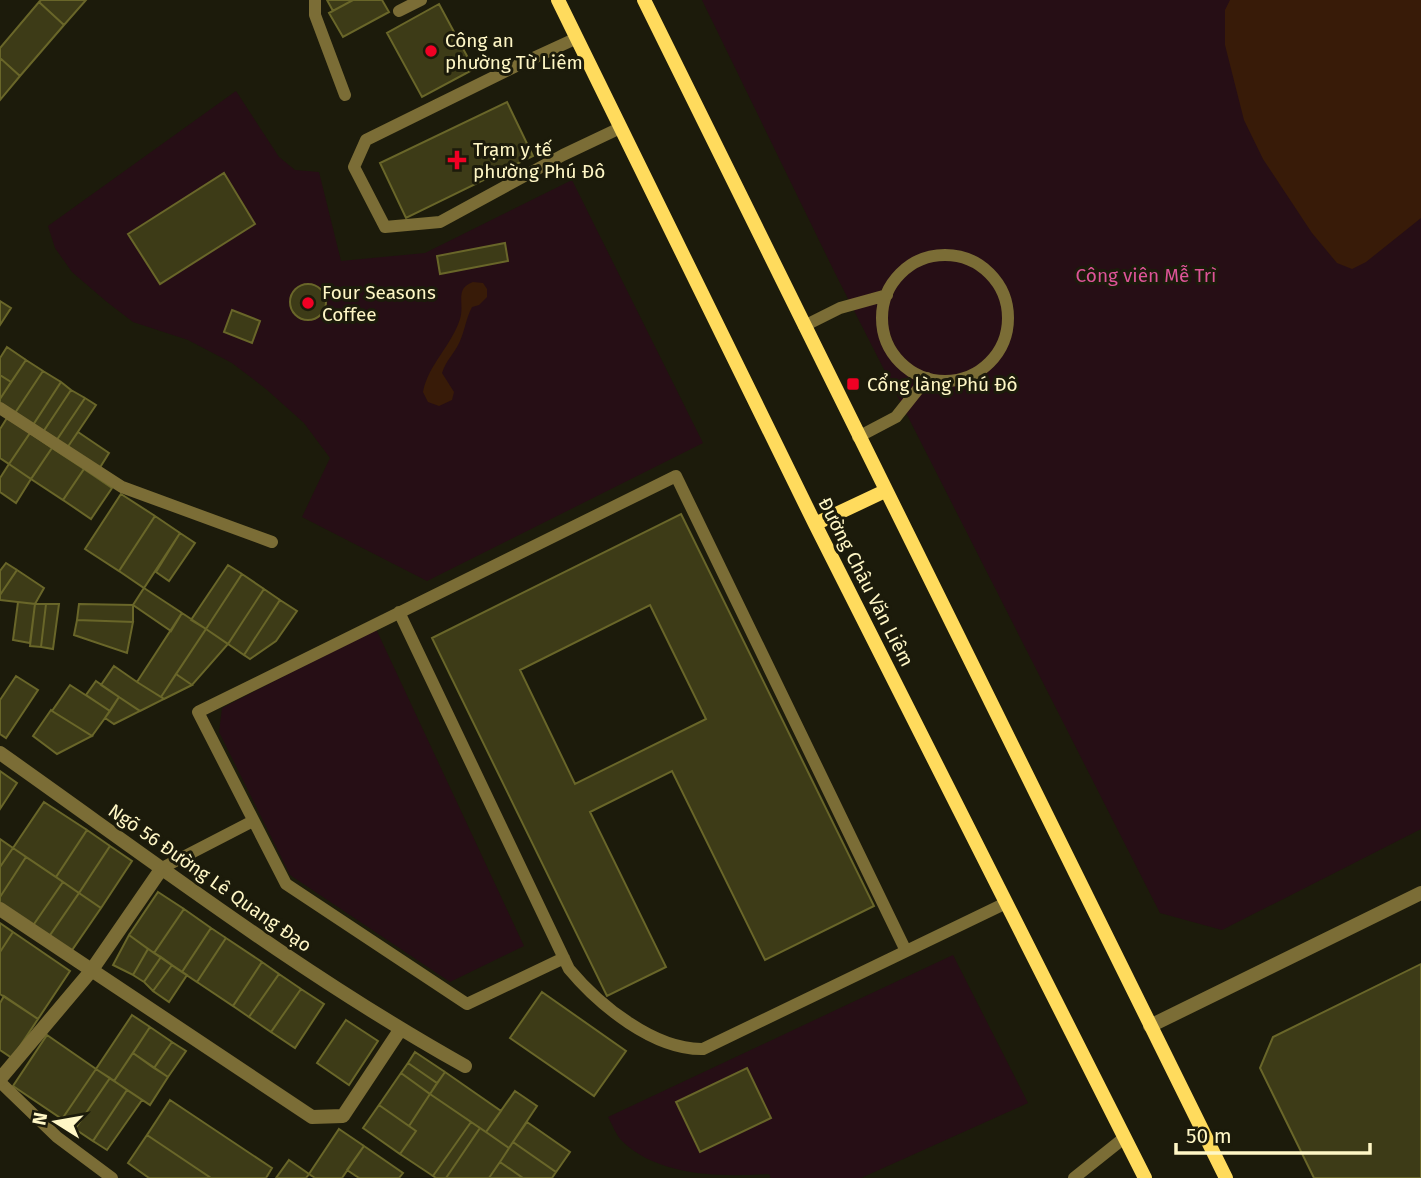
<svg xmlns="http://www.w3.org/2000/svg" width="1421" height="1178" font-family="'Fira Sans',sans-serif">
	<style>
		.green { fill: #260e15 }
		.water { fill: #381b08 }
		.building { fill: #3d3b17; stroke: #696629; stroke-width: 2; fill-rule: evenodd }
		.lines { fill: none; stroke-linecap: round; stroke-linejoin: round }
		.lane { stroke: #7b6d36; stroke-width: 12 }
		.street { stroke: #7b6d36; stroke-width: 14 }
		.secondary { stroke: #ffdb5d; stroke-width: 14 }
		.poi-dot { fill: #f10024; stroke: #1c1b0b; stroke-width: 2.5 }
		.labels { text-anchor: middle; dominant-baseline: central; stroke-width: 6; stroke-linejoin: round; paint-order: stroke }
		.poi-label { font-size: 19px; fill: #fff7c6; stroke: #1c1b0b; text-anchor: start }
		.park-label { font-size: 19px; fill: #de5498; stroke: #1c1b0b }
		.street-label { font-size: 19px; fill: #fff7c6; stroke: #1c1b0b }
	</style>
	<rect width="100%" height="100%" fill="#1c1b0b"/>
	<path class="green" d="M702,0H1421V829L1222,930L1160,913L835,273Z
		M236,91L279,157L295,170L319,172L341,261L425,253L572,180L703,443L427,581L302,517L330,458L304,423L266,389L232,363L188,340L133,322L107,302L72,272L55,248L48,226Z
		M376,629L524,946L450,982L290,875L219,732L222,708Z
		M953,955L1028,1103L861,1178H771L769,1174C722,1177 659,1177 622,1141C616,1135 612,1124 608,1117Z"/>
	<path class="water" d="M1230,0H1421V218L1366,262L1352,269L1337,263L1312,233L1263,159L1244,120L1225,45V10Z
		M473,282L483,283L487,289V297L479,305L472,307C466,318 465,330 460,341C455,353 446,360 442,373L454,392L452,400L439,406L428,402L423,392C428,365 452,345 460,319C465,303 454,289 473,282Z"/>
	<path class="building" d="M41,0H86L64,25L39,2Z
		M327,0H353L333,11Z
		M353,0H382L389,12L343,37L329,13Z
		M39,2L64,25L20,76L0,58V48Z
		M439,4L474,69L422,97L387,33Z
		M0,58L20,76L0,100Z
		M507,102L533,156L406,218L380,163Z
		M224,173L255,224L160,284L128,234Z
		M505,243L508,261L440,274L437,256Z
		M290 302a18 18 0 1 1 36 0a18 18 0 1 1-36 0Z
		M0,301L11,308L0,325Z
		M232,310L260,321L252,343L224,332Z
		M7,347L26,360L11,382L0,375V358Z
		M26,360L43,371L15,413L0,403V399Z
		M43,371L61,382L33,425L15,413Z
		M0,375L11,382L0,399Z
		M61,382L71,390L43,432L33,425Z
		M71,390L85,398L56,441L43,432Z
		M85,398L96,405L67,448L56,441Z
		M7,418L30,433L9,464L0,458V429Z
		M78,432L109,453L99,469L67,448Z
		M30,433L52,448L31,479L9,464Z
		M52,448L84,469L63,500L31,479Z
		M9,464L31,479L16,503L0,492V478Z
		M84,469L112,488L91,519L63,500Z
		M121,494L155,516L119,571L85,549Z
		M681,514L874,906L765,960L672,771L590,812L666,967L607,996L432,638ZM650,605L706,719L575,784L520,670Z
		M155,516L180,533L144,588L119,571Z
		M180,533L195,543L169,581L156,572Z
		M6,563L17,570L0,595V571Z
		M228,565L242,574L206,629L191,620Z
		M17,570L44,588L35,604L0,600V595Z
		M242,574L264,589L228,644L206,629Z
		M144,588L182,613L171,631L133,605Z
		M264,589L280,600L244,655L228,644Z
		M280,600L297,611L276,641L250,659L244,655Z
		M18,602L35,604L30,643L13,640Z
		M35,604H46L41,647L30,646Z
		M46,604H59L53,649L41,647Z
		M79,604L133,605V622L77,620Z
		M182,613L206,629L161,697L137,682Z
		M77,620L133,622L127,653L74,635Z
		M206,629L228,644L192,685L176,674Z
		M114,666L137,682L164,699L140,711L101,685Z
		M176,674L192,685L164,699L161,697Z
		M16,676L38,690L6,738L0,734V700Z
		M96,681L119,697L110,711L86,695Z
		M70,685L110,711L92,736L52,711Z
		M119,697L140,711L114,724L105,718Z
		M51,710L52,711L92,736L57,754L33,736Z
		M0,771L17,783L0,809Z
		M44,802L87,830L56,877L13,848Z
		M87,830L110,846L79,893L56,877Z
		M0,839L13,848L0,867Z
		M110,846L132,861L101,908L79,893Z
		M13,848L26,857L0,897V867Z
		M26,857L63,882L32,927L0,906V897Z
		M63,882L79,893L48,938L32,927Z
		M158,892L184,909L154,953L129,935Z
		M79,893L101,908L70,953L48,938Z
		M184,909L211,928L182,972L154,953Z
		M0,923L13,932L0,952Z
		M211,928L226,938L197,982L182,972Z
		M13,932L70,971L38,1019L0,994V952Z
		M129,935L148,949L133,975L113,965Z
		M226,938L262,962L233,1006L197,982Z
		M148,949L161,957L144,982L133,975Z
		M161,957L172,965L153,991L144,982Z
		M262,962L279,974L249,1017L233,1006Z
		M1421,964V1178H1314L1260,1068L1273,1037Z
		M172,965L187,975L169,1002L153,991Z
		M279,974L301,989L271,1032L249,1017Z
		M301,989L324,1004L295,1048L271,1032Z
		M542,992L626,1051L594,1096L510,1038Z
		M4,996L38,1019L12,1058L0,1050V1003Z
		M132,1015L150,1027L114,1081L96,1069Z
		M346,1020L378,1041L349,1085L317,1063Z
		M150,1027L172,1042L154,1068L133,1053Z
		M47,1035L96,1069L62,1119L13,1086Z
		M172,1042L186,1051L168,1077L154,1068Z
		M415,1052L445,1072L437,1083L408,1063Z
		M133,1053L168,1077L150,1105L114,1081Z
		M408,1063L437,1083L430,1094L401,1073Z
		M747,1068L771,1118L700,1152L676,1102Z
		M96,1069L110,1078L75,1129L62,1119Z
		M445,1072L501,1111L486,1132L430,1094Z
		M401,1073L430,1094L409,1126L379,1105Z
		M110,1078L127,1090L93,1141L75,1129Z
		M127,1090L142,1100L107,1150L93,1141Z
		M515,1091L537,1106L509,1148L486,1132Z
		M430,1094L471,1122L433,1176L400,1154L416,1131L409,1126Z
		M170,1100L272,1168L266,1178H211L147,1135Z
		M379,1105L416,1131L400,1154L363,1128Z
		M471,1122L480,1128L446,1178H436L433,1176Z
		M527,1122L570,1152L556,1172L513,1142Z
		M480,1128L509,1148L500,1162L489,1178H446Z
		M339,1129L364,1146L342,1178H315L309,1174Z
		M147,1135L211,1178H149L128,1163Z
		M513,1142L556,1172L552,1178H523L500,1162Z
		M364,1146L403,1173L399,1178H359L347,1170Z
		M289,1160L309,1174L306,1178H276Z
		M500,1162L523,1178H489Z"/>
	<g class="lines">
		<path class="lane" d="M315,0V15L345,95
			M399,11L421,0
			M577,38L516,66L366,140L354,167L385,227L440,222L563,155L620,128
			M882 318a63 63 0 1 1 126 0a63 63 0 1 1-126 0Z
			M804,326L840,308L887,295
			M0,408L122,487L272,542
			M858,437L896,417L927,378
			M399,612L569,969C599,1005 654,1050 703,1049L1006,903
			M162,868L253,821
			M564,958L467,1004L286,884L198,712L676,476L906,951
			M0,1082L57,1137L112,1178
			M1074,1178L1124,1138"/>
		<path class="street" d="M0,753C153,861 302,975 465,1066
			M0,909L312,1117L343,1116L400,1030
			M1150,1026L1421,893
			M0,1079L91,971L162,868"/>
		<path class="secondary" d="M558,0L815,524L1145,1178
			M644,0L1226,1178
			M815,524L885,491"/>
	</g>
	<g class="poi-dot">
		<circle cx="431" cy="51" r="7"/>
		<path d="M453.5 149.5h7v7h7v7h-7v7h-7v-7h-7v-7h7z"/>
		<circle cx="308" cy="303" r="7"/>
		<rect x="846" y="377" width="14" height="14" rx="3.5"/>
	</g>
	<g class="labels">
		<g class="poi-label">
			<text x="445" y="40">Công an<tspan x="445" dy="22">phường Từ Liêm</tspan></text>
			<text x="473" y="149">Trạm y tế<tspan x="473" dy="22">phường Phú Đô</tspan></text>
			<text x="322" y="292">Four Seasons<tspan x="322" dy="22">Coffee</tspan></text>
			<text x="867" y="384">Cổng làng Phú Đô</text>
		</g>
		<g class="park-label">
			<text x="1146" y="275">Công viên Mễ Trì</text>
		</g>
		<g class="street-label">
			<text transform="translate(866 582) rotate(63)">Đường Châu Văn Liêm</text>
			<text transform="translate(210 878) rotate(35)">Ngõ 56 Đường Lê Quang Đạo</text>
		</g>
	</g>
	<g transform="translate(56 1122) rotate(281)" stroke="#1c1b0b" stroke-width="5" paint-order="stroke">
	<path d="M0-5L12 26L0 18L-12 26Z" fill="#fff7c6"/>
	<text y="-10" font-size="19" font-weight="bold" text-anchor="middle" fill="#fff7c6">N</text>
	</g>
	<path d="M1176 1143v10h194v-10" fill="none" stroke="#fff7c6" stroke-width="3.5"/>
	<text x="1186" y="1143" font-size="21" fill="#fff7c6" stroke="#1c1b0b" stroke-width="5" paint-order="stroke">50 m</text>
</svg>
